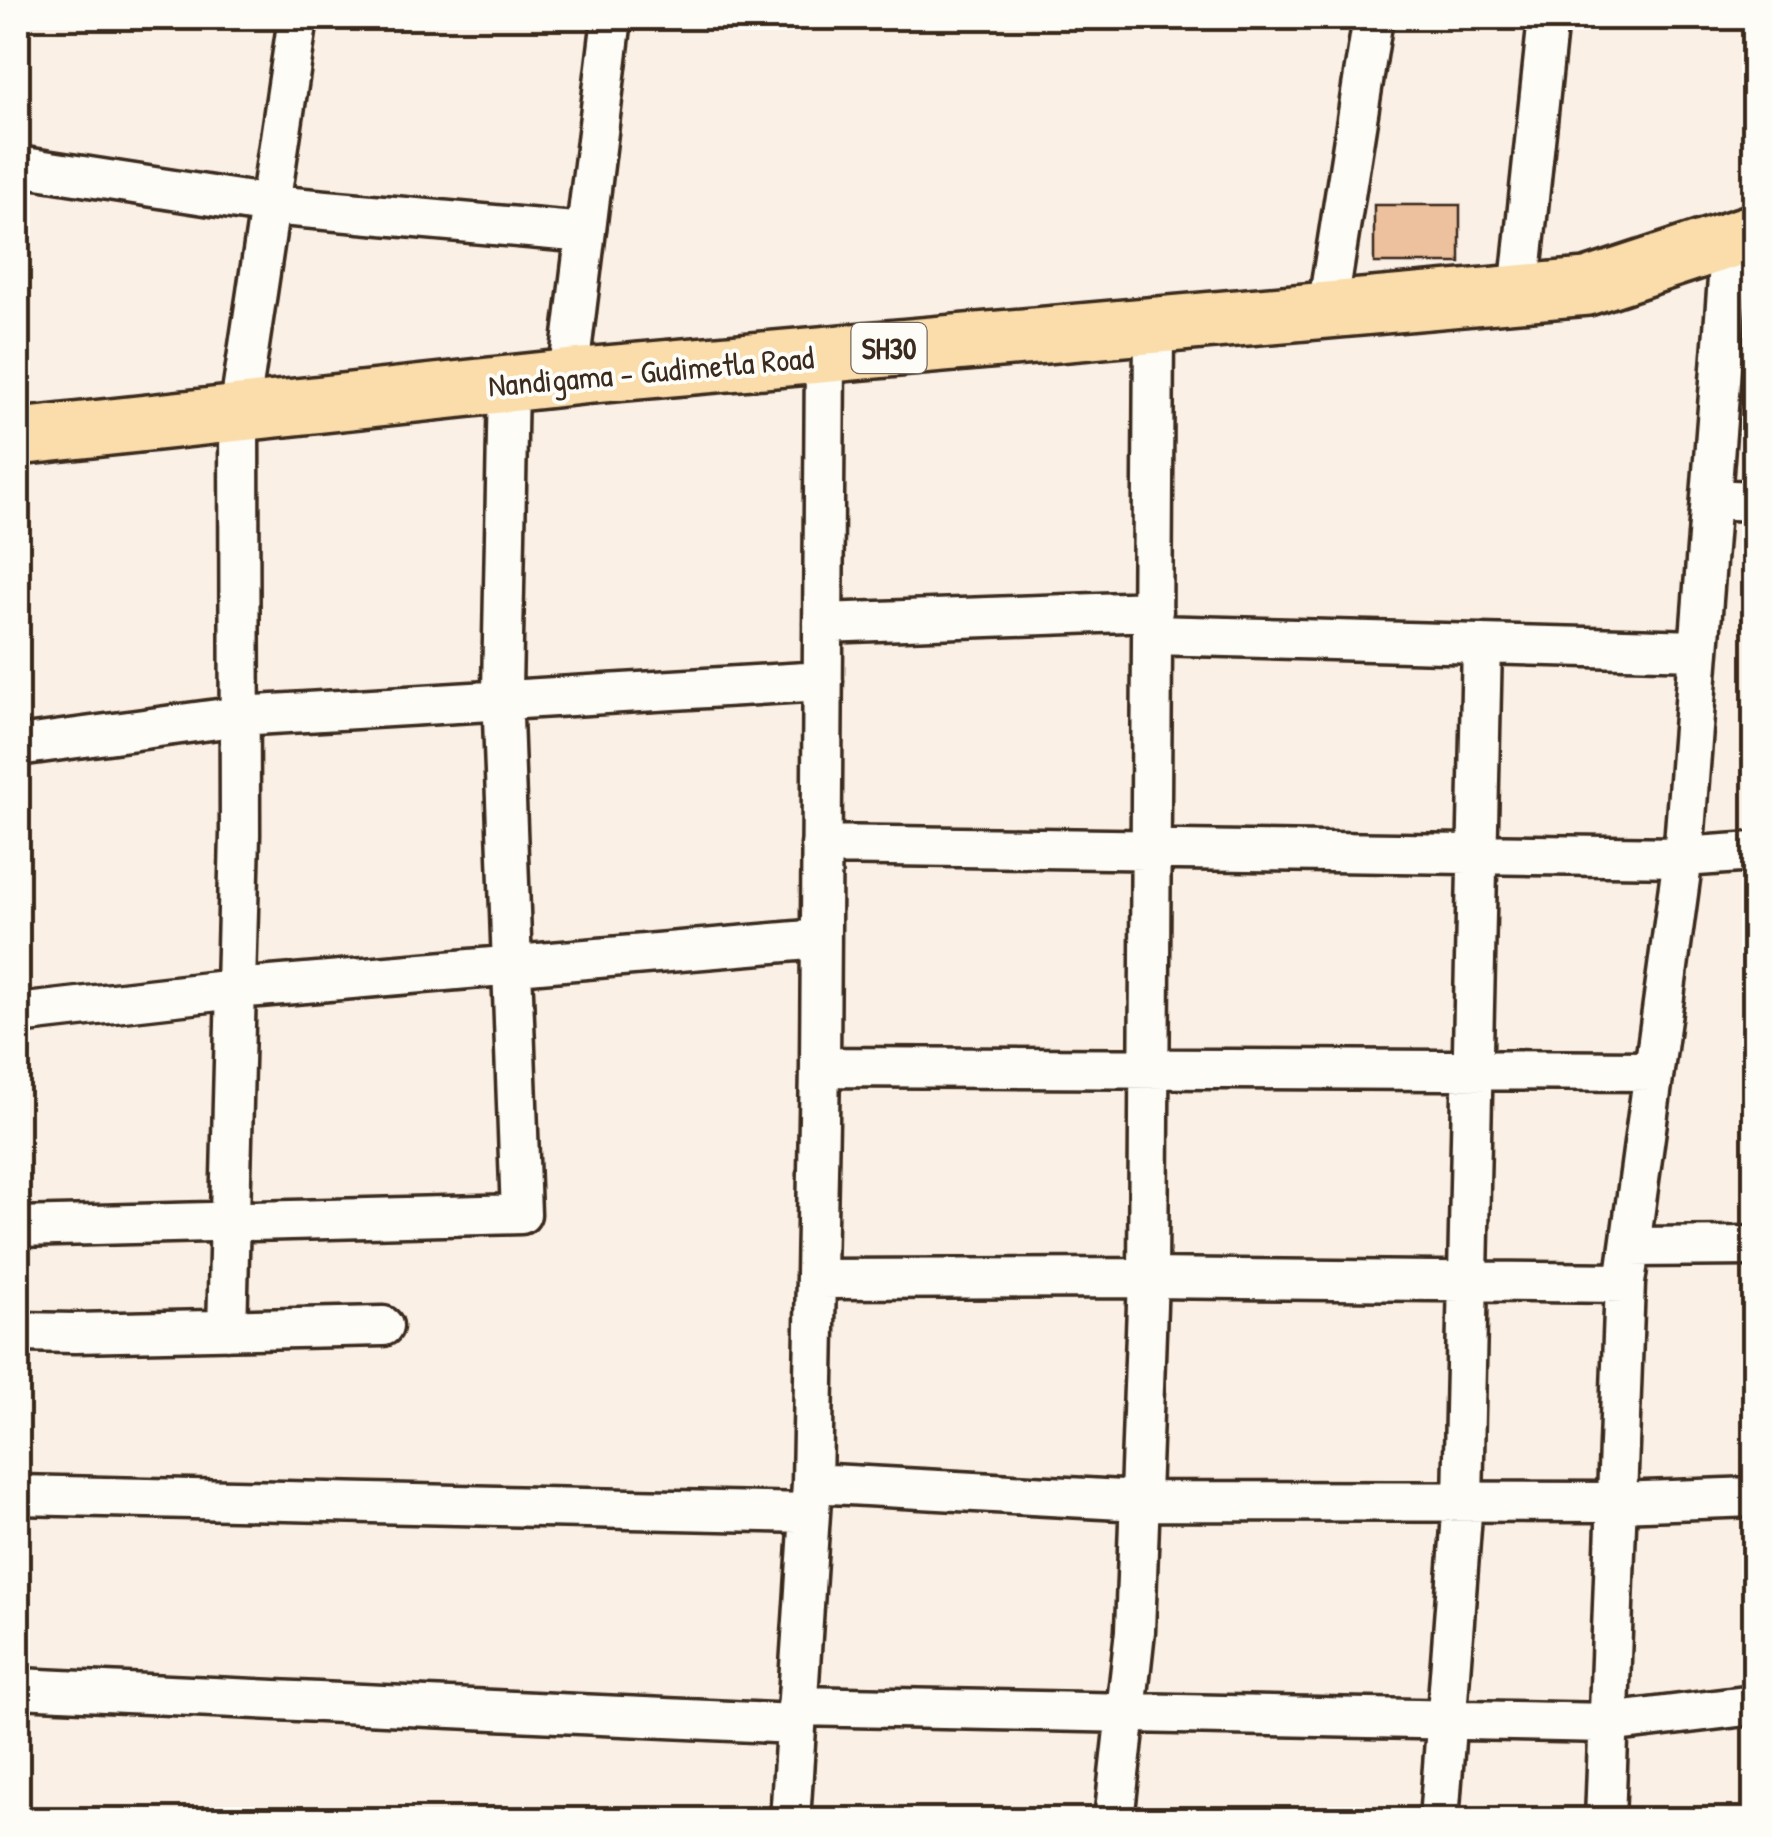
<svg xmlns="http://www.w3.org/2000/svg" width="1772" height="1837" font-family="'Patrick Hand',sans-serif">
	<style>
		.building { fill: #edc19d; stroke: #3b2a1e; stroke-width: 2.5 }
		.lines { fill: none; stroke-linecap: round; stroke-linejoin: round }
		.minor-casing { stroke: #3b2a1e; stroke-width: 45 }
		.primary-casing { stroke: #3b2a1e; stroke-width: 62 }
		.minor { stroke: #fdfcf7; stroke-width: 38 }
		.primary { stroke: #faddab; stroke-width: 55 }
		.labels { text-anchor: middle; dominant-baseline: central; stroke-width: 8; stroke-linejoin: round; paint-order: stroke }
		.shield { fill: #fdfcf7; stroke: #75695f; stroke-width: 2.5 }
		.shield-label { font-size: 30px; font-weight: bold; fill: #3b2a1e }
		.street-label { font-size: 32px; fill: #3b2a1e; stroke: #fdfcf7 }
	</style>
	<rect width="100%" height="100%" fill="#faf0e5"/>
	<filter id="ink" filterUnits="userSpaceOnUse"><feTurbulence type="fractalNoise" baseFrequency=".01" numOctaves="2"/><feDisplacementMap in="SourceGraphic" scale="20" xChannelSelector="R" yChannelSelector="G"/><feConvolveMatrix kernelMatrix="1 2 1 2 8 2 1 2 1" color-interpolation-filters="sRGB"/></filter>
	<g filter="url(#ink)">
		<path class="building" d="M1374,205H1460V263H1374Z"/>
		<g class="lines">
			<g class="minor-casing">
				<path id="minor" d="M18,166L270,205L585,233
					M1519,293L1548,18
					M1327,310L1373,18
					M568,377L612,18
					M1711,499L1754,501
					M823,623L1153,611
					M1153,635L1699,650
					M18,746L240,716L823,681
					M821,845L1683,857L1754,852
					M18,1014L235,989L820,939
					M820,1067L1654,1071
					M18,1227L521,1214L502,690L508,383
					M1630,1247L1754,1246
					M816,1279L1148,1278L1625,1283
					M227,1330L240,834L239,413L298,18
					M18,1332L75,1333L383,1326
					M812,1483L1140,1501L1617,1502L1754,1497
					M18,1495L810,1513
					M18,1688L796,1724
					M797,1706L1608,1723L1754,1705
					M790,1820L812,1483L820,1067L825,354
					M1114,1820L1135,1631L1148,1278L1154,325
					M1439,1820L1463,1501L1482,644
					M1605,1820L1625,1283L1683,857L1731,240"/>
			</g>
			<g class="primary-casing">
				<path id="primary" d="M18,437L582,376L1587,287L1754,232"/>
			</g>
			<use href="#minor" class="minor"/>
			<use href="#primary" class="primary"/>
		</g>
	</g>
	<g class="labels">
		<rect class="shield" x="851.5" y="323" width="75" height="50" rx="8"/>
		<g class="shield-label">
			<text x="889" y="348">SH30</text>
		</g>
		<g class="street-label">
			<text transform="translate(651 371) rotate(-5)">Nandigama - Gudimetla Road</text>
		</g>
	</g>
	<rect width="1772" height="1837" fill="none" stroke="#fdfcf7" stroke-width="60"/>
	<rect x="30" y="30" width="1712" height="1777" fill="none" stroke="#3b2a1e" stroke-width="4" filter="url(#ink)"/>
</svg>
